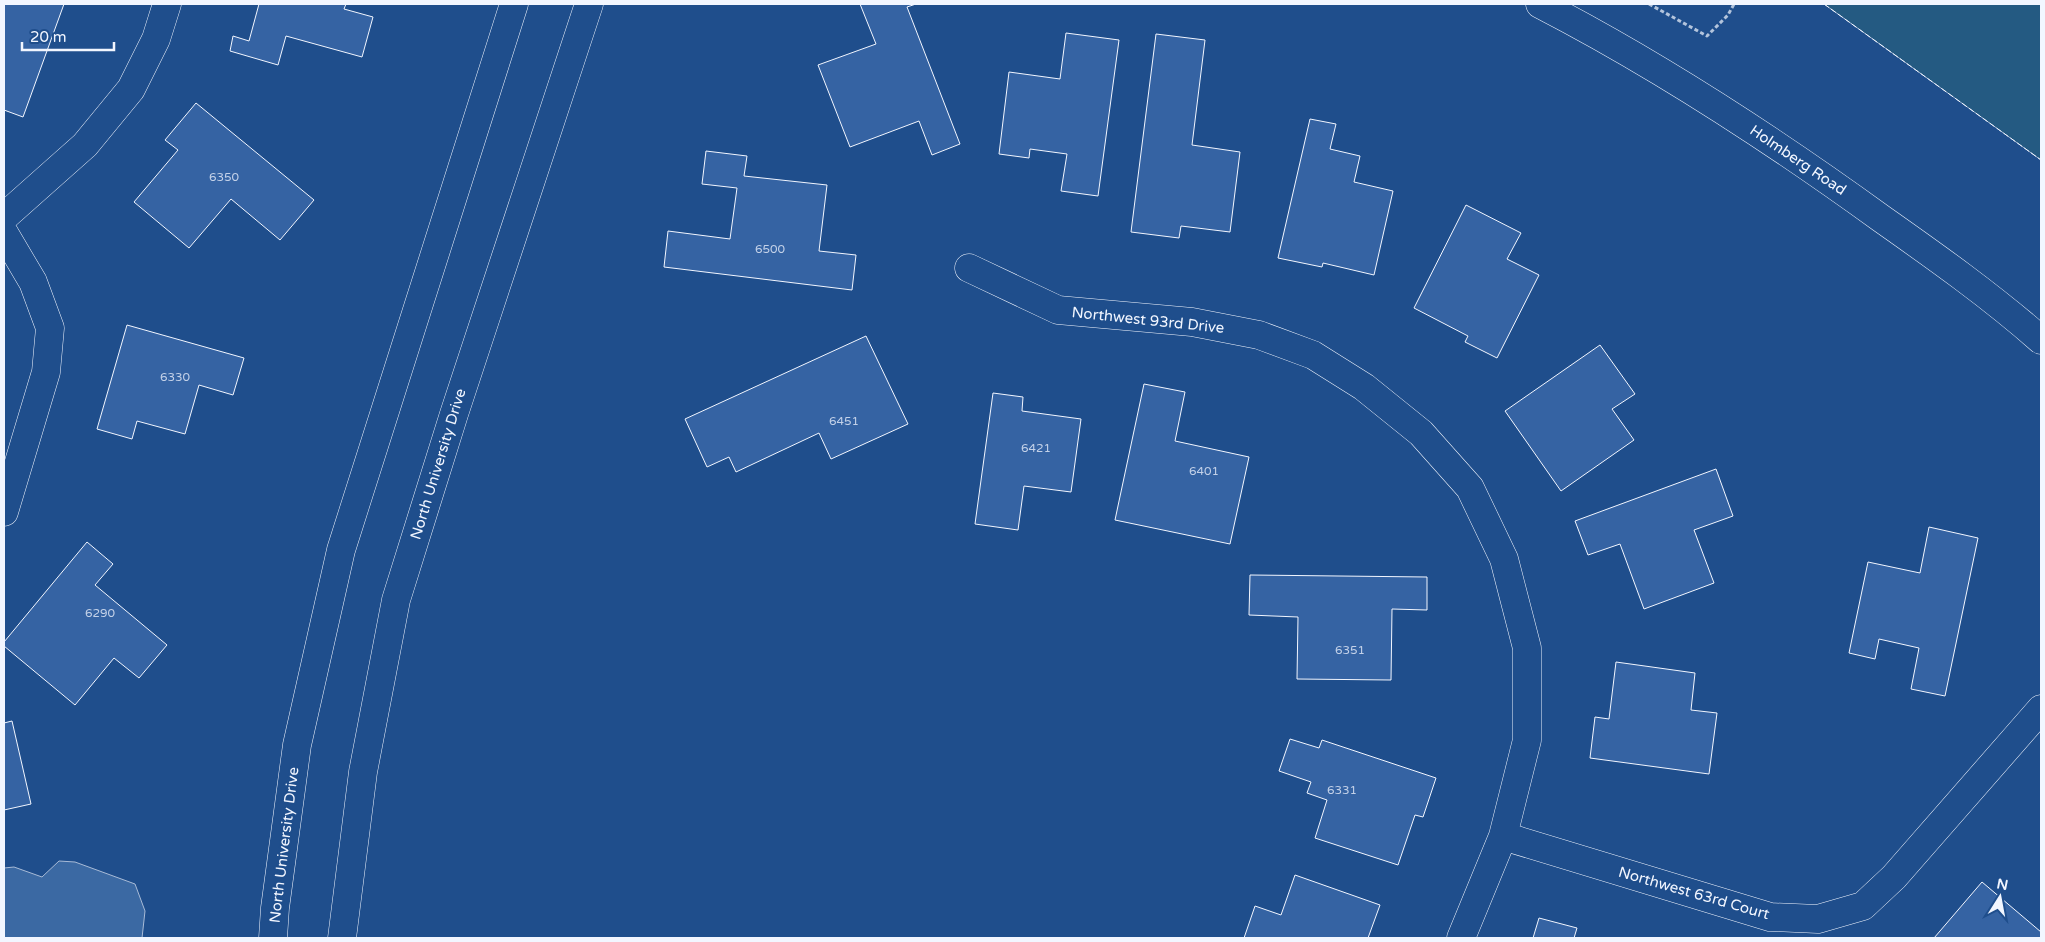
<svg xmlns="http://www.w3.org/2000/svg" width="2045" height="942" font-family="'Varela Round',sans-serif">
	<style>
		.green { fill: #245a82; stroke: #a8bbd7 }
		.water { fill: #3b69a3; stroke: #a8bbd7 }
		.building { fill: #3563a3; stroke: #f2f6ff }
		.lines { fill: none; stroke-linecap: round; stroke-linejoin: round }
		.minor-casing { stroke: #f2f6ff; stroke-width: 29 }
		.tertiary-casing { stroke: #f2f6ff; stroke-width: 29 }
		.secondary-casing { stroke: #f2f6ff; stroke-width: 29 }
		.path { stroke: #b3c4dc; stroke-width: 3; stroke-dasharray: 4 2.5; stroke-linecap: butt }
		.minor { stroke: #1f4e8c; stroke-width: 28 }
		.tertiary { stroke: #1f4e8c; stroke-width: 28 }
		.secondary { stroke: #1f4e8c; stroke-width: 28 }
		.fence { stroke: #f2f6ff; stroke-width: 1; stroke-dasharray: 6 2.5; stroke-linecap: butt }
		.labels { text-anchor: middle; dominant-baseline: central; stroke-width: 4; stroke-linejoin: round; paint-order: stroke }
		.number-label { font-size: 12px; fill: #c3d1e8 }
		.street-label { font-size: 15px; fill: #f2f6ff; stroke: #1f4e8c }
	</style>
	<rect width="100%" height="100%" fill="#1f4e8c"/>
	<path class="green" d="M1824,4H2041V160Z"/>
	<path class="water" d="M59,861L75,862L135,884L145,911L142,938H4V868L14,867L42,877Z"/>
	<path class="building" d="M4,4H64L23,117L4,110Z
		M259,4H346L344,9L373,17L362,57L286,36L278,65L230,51L233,36L249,41Z
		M860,4H916L907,7L960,144L932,155L919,121L850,147L818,65L876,44Z
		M1066,33L1119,40L1098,196L1061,191L1067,154L1030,149L1029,158L999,154L1009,72L1060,79Z
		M1156,34L1205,40L1192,145L1240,152L1230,232L1181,226L1179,238L1131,232Z
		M196,103L314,200L280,240L231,199L189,248L134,202L178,150L165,140Z
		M1310,119L1336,124L1330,149L1360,156L1354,182L1393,191L1374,275L1323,263L1322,267L1278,258Z
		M706,151L747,156L744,176L827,185L819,251L856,255L852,290L664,267L668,231L730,239L737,188L702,184Z
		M1466,205L1521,233L1507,259L1539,275L1497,358L1465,342L1468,336L1414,308Z
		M127,325L244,358L233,395L199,385L185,434L137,421L132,439L97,429Z
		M866,336L908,424L831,459L819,433L736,472L729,457L707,467L685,419Z
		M1600,345L1635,394L1612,409L1634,440L1561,491L1505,411Z
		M1144,384L1185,392L1175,441L1249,457L1230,544L1115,520Z
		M993,393L1023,397L1022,411L1081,419L1071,492L1024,486L1018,530L975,524Z
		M1716,469L1733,516L1694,530L1714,583L1644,609L1620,544L1588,555L1575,521Z
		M1929,527L1978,538L1945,696L1911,689L1919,648L1879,639L1875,659L1849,653L1868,562L1920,573Z
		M87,542L113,564L95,585L167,645L139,678L114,658L75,705L4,646V642Z
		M1250,575L1427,577V610L1392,609L1391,680L1297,679L1298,617L1249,615Z
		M1616,662L1695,673L1691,710L1717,713L1709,774L1590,758L1595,717L1609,719Z
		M12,721L31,804L4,810V723Z
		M1290,739L1319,748L1322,740L1436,778L1423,817L1415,815L1398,865L1315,838L1327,800L1307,793L1311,782L1279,771Z
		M1295,875L1380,905L1368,938H1244L1255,906L1281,915Z
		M1982,882L2041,932V938H1934Z
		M1539,918L1577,928L1574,938H1533Z"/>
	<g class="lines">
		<g class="minor-casing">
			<path id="minor" d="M4,217L85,145L131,89L156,39L167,4
				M4,233L33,282L50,328L46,372L4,512
				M969,268L1058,310L1192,322L1259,335L1313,355L1364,387L1421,433L1470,488L1504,559L1527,648V740L1503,836L1461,938
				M1503,836L1770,917L1818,919L1863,906L1894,877L2041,709"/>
		</g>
		<g class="tertiary-casing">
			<path id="tertiary" d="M1540,4C1660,66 1773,140 1882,219C1936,257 1991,296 2041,340"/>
		</g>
		<g class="secondary-casing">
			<path id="secondary" d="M273,938L275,908L297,745L341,550L514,4
				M342,938L363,772L396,600L454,414L589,4"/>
		</g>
		<path class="path" d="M1649,4L1707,36L1728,15L1734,4"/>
		<use href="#minor" class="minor"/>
		<use href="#tertiary" class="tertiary"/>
		<use href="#secondary" class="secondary"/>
		<path class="fence" d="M1824,4L2041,160"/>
	</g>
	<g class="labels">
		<g class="number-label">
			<text x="224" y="177">6350</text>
			<text x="770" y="249">6500</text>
			<text x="175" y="377">6330</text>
			<text x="844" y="421">6451</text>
			<text x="1036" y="448">6421</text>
			<text x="1204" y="471">6401</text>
			<text x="100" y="613">6290</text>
			<text x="1350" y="650">6351</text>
			<text x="1342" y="790">6331</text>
		</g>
		<g class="street-label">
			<text transform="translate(1798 160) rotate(34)">Holmberg Road</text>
			<text transform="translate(1148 320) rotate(6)">Northwest 93rd Drive</text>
			<text transform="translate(438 464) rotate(-73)">North University Drive</text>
			<text transform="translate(284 845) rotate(-83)">North University Drive</text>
			<text transform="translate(1694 893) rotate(16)">Northwest 63rd Court</text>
		</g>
	</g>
	<rect width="2045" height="942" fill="none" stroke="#f2f6ff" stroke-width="10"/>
	<g transform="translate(2000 897) rotate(11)" stroke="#1f4e8c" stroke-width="4" paint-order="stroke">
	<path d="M0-4L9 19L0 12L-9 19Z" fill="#f2f6ff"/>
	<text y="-8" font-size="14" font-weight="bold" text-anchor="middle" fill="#f2f6ff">N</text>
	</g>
	<path d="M22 42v8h92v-8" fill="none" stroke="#f2f6ff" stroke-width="2.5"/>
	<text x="30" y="42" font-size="15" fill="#f2f6ff" stroke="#1f4e8c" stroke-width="4" paint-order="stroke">20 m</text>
</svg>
